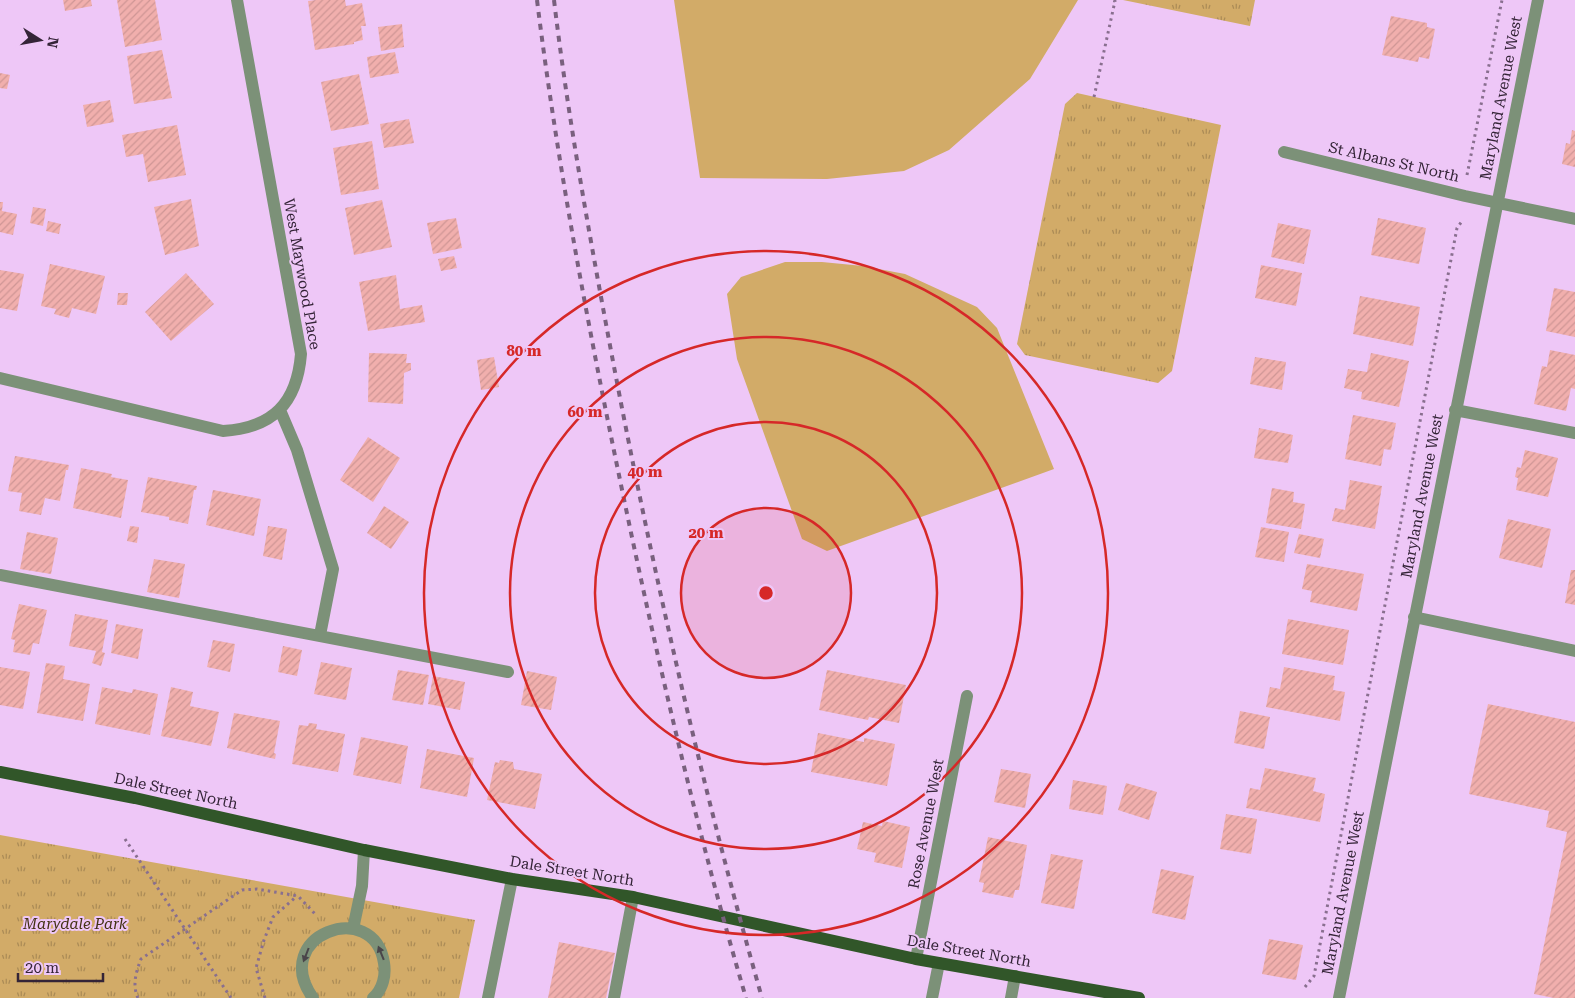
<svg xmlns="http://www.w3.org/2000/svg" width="1575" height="998" font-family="'Roboto Serif',serif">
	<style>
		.green { fill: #d2ab68 }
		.park { fill: url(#park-tufts) }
		.building { fill: url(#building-hatch) }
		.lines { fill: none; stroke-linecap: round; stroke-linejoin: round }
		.path { stroke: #896f8f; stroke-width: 3; stroke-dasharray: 2.5 4; stroke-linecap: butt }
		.minor { stroke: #7c9178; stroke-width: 12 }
		.major { stroke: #315629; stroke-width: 12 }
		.rail { stroke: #79607e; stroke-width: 4; stroke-dasharray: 6 6; stroke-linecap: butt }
		.oneway { fill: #4a454a }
		.ring { fill: none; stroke: #d62828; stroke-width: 2.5 }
		.labels { text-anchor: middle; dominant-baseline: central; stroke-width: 4; stroke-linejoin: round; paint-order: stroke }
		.street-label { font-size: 15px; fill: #342437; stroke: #eec7f7 }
		.park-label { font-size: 15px; font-style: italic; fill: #423112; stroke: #eec7f7 }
		.centre { fill: #d62828; stroke: #eec7f7; stroke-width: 2.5 }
		.ring-label { font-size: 15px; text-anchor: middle; font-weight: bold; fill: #d62828; stroke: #eec7f7; stroke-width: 4; stroke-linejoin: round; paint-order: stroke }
	</style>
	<defs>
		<pattern id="park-tufts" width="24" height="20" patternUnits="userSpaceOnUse" patternTransform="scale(1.25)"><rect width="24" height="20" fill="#d2ab68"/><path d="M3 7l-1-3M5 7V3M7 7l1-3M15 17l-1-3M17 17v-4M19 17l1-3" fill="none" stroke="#ab8b56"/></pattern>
		<pattern id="building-hatch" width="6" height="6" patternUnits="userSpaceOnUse" patternTransform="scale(1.25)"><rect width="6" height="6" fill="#f1afad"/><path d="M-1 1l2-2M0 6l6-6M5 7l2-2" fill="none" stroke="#cf9695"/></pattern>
	</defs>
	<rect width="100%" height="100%" fill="#eec7f7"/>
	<path class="green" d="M674,0H1078L1030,79L949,150L904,171L827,179L700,178Z
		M785,262H822L863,266L905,274L977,307L997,328L1054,469L827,551L802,539L737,359L727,294L741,277Z"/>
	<path class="park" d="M1123,0H1255L1250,26Z
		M1077,93L1221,125L1172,371L1158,383L1025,355L1017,344L1065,104Z
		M0,835L475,920L459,998H0Z"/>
	<path class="building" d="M63,0H91L92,6L65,11Z
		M117,0H155L162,40L125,47Z
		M316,0H345L346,6L362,3L366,26H361L363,40L354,42V44L315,50L308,1Z
		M1391,16L1427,23V27L1435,29L1429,59L1419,57L1418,62L1382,55Z
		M402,24L404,47L381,51L378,27Z
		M162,50L172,98L134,104L127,56Z
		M395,52L399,73L370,78L367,57Z
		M0,73L10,75L7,89L0,88Z
		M359,74L369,124L331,131L321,82Z
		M110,100L114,122L87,127L83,105Z
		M409,119L414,143L384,148L380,124Z
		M177,125L186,175L148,182L143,154L126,157L122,135Z
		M1572,130L1575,131V167L1562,164L1566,143L1570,144Z
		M372,141L379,189L341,195L333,148Z
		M191,199L199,246L165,255L154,207Z
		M382,200L392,247L354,255L345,208Z
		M0,202H3L2,211L17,214L13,235L0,232Z
		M33,207L46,209L43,226L30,223Z
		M456,218L462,248L433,254L427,223Z
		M1378,218L1426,228L1419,264L1371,255Z
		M48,221L61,224L59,234L46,231Z
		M1278,223L1311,230L1304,264L1271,257Z
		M454,256L457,268L441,271L438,259Z
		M50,264L105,276L96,314L72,308L69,318L54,314L56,309L41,306Z
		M1261,265L1302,273L1296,306L1255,298Z
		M0,270L24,274L17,311L0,308Z
		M186,273L214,304L171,341L145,312Z
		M396,275L400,309L422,305L425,322L368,331L359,282Z
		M1554,288L1575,292V337L1546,331Z
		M118,293H128L127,305H117Z
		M1360,296L1420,307L1413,346L1353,334Z
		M1550,350L1575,355V389L1571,388L1566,411L1534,404L1542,366L1547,367Z
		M369,353L407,354L406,363H411V370L404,373L403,404L368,402Z
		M1371,353L1409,361L1399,407L1361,399L1362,392L1344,388L1348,369L1367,372Z
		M494,357L499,387L481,390L477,360Z
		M1255,357L1286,362L1282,390L1250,384Z
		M1353,415L1396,423L1391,450L1384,449L1381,466L1345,459Z
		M1259,428L1293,435L1288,463L1254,458Z
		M368,437L400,458L373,502L340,480Z
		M1525,450L1558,458L1548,497L1516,490L1518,478L1515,477L1517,467L1521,468Z
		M15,456L69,465L68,470H66L60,501L45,498L41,515L19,511L22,493L8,491Z
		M81,468L112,474L111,477L128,480L121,518L73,508Z
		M148,477L197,486L196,490H194L188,524L169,520V517L141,512Z
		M1350,480L1382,486L1375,529L1332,521L1335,508L1345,510Z
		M1272,488L1294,492L1293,502L1305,504L1301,529L1266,523Z
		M213,490L261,499L254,536L206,525Z
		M384,506L409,522L391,549L367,533Z
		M1508,519L1551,529L1542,568L1499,558Z
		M130,526L139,527L137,543L127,541Z
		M268,526L287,529L282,560L263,556Z
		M1261,527L1289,532L1284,562L1255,557Z
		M27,532L58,538L51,574L20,569Z
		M1299,534L1324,539L1320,558L1294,553Z
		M154,559L185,564L179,598L147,592Z
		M1307,564L1364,574L1357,611L1310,602L1312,591L1302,589Z
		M1571,570H1575V605L1565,603Z
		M19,604L47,610L39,644L33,643L30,655L13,652L15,640L11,639Z
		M75,614L108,620L102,652L105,653L101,666L92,663L96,651L69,646Z
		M1288,619L1349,630L1343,665L1282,654Z
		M116,624L143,629L138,659L111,653Z
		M213,640L235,644L230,672L207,667Z
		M283,646L302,650L297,676L278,672Z
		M321,662L352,668L346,700L314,694Z
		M46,663L65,666L63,679L90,684L83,721L37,713Z
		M0,667L30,672L23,709L0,705Z
		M1284,667L1335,676L1333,690L1345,692L1340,721L1266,707L1270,687L1280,689Z
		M398,670L429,675L423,705L392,700Z
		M827,670L906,685L899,723L869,717L868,720L819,710Z
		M527,671L557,677L551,710L521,705Z
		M433,676L465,682L460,710L428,704Z
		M102,687L132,693L133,689L158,694L150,735L95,724Z
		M171,687L193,692L190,706L219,712L211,746L161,736Z
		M1488,704L1575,722V998H1554L1534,994L1567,832L1546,827L1549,811L1469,794Z
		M1240,711L1270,717L1264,749L1234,743Z
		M234,713L280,721L274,753L276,754L275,759L227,748Z
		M309,723L317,724L316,729L345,734L338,772L292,764L299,725L308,726Z
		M818,733L864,742V738L895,744L887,786L811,772Z
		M361,737L408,746L401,784L353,775Z
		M427,749L474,758L467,797L420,788Z
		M500,760L513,762L514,769L542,774L535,809L487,800L495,762L499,763Z
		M1265,768L1316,778L1313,791L1325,794L1320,822L1246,808L1250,788L1260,790Z
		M1001,769L1031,774L1025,808L994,802Z
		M1073,780L1107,786L1103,815L1069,809Z
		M1126,783L1157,792L1149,820L1118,810Z
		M1226,814L1257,819L1251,854L1220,849Z
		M883,821L910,827L902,868L874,862L876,853L857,849L863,822L882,826Z
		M988,837L1027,845L1019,890H1015L1013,898L982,892L984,883L979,882Z
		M1051,854L1083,860L1074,909L1041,903Z
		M1161,869L1194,876L1185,920L1152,913Z
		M1269,939L1303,945L1296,980L1262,974Z
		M559,942L615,953L606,998H548Z"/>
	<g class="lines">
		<path class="path" d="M1094,97L1115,1L1112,0
			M1467,175L1502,0
			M125,839L231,998
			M1305,987L1314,976L1457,228L1462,221
			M138,998C132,985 136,972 141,959L242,890L257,889L298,896L316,915
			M265,998L256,968L264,940L273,917L297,896"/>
		<path class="minor" d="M1284,152L1465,196L1575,219
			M0,378L223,431C273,428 297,403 301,354L237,0
			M280,410L297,450L333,569L320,635
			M1455,410L1575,433
			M0,575L508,672
			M1414,617L1575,651
			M353,929L362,886L364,850
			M916,959L967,696
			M313,998C268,935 374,897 384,963C386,975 383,989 373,998
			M488,998L512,879
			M614,998L633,897
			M932,998L939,963
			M1011,998L1015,976
			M1339,998L1538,0"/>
		<path class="major" d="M0,772L135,798L364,850L512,879L633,897L916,959L1139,998"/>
		<path class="rail" d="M537,0C557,161 587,321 620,480C656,654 696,828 746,998
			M554,0C567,109 586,216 606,324C648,551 699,776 762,998"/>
	</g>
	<defs><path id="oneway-solid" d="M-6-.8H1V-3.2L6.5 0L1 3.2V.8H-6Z" transform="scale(1.25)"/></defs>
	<g class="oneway">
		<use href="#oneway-solid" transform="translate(381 953) rotate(-112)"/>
		<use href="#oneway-solid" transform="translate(306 955) rotate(111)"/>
	</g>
	<circle cx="766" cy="593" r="85" fill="#d62828" fill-opacity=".12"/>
	<g class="ring">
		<circle cx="766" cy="593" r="85"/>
		<circle cx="766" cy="593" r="171"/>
		<circle cx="766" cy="593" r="256"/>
		<circle cx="766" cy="593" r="342"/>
	</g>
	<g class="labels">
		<g class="street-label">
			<text transform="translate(1501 98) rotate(-79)">Maryland Avenue West</text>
			<text transform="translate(1394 162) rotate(13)">St Albans St North</text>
			<text transform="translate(302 274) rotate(80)">West Maywood Place</text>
			<text transform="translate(1422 496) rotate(-79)">Maryland Avenue West</text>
			<text transform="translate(176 791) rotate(12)">Dale Street North</text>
			<text transform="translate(926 824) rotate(-79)">Rose Avenue West</text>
			<text transform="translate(572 871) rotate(9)">Dale Street North</text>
			<text transform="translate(1343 893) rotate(-79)">Maryland Avenue West</text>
			<text transform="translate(969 951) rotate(10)">Dale Street North</text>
		</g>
		<g class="park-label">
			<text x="75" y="924">Marydale Park</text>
		</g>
	</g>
	<circle cx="766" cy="593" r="8" class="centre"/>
	<g class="ring-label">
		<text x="524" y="356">80 m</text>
		<text x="585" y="417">60 m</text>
		<text x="645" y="477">40 m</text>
		<text x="706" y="538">20 m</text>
	</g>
	<g transform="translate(40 40) rotate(101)" stroke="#eec7f7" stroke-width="4" paint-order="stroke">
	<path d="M0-4L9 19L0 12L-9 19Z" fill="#342437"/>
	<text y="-8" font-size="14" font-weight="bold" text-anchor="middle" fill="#342437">N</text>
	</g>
	<path d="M18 973v8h85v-8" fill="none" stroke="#342437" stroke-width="2.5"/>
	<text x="25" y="973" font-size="15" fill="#342437" stroke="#eec7f7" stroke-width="4" paint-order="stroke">20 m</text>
</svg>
